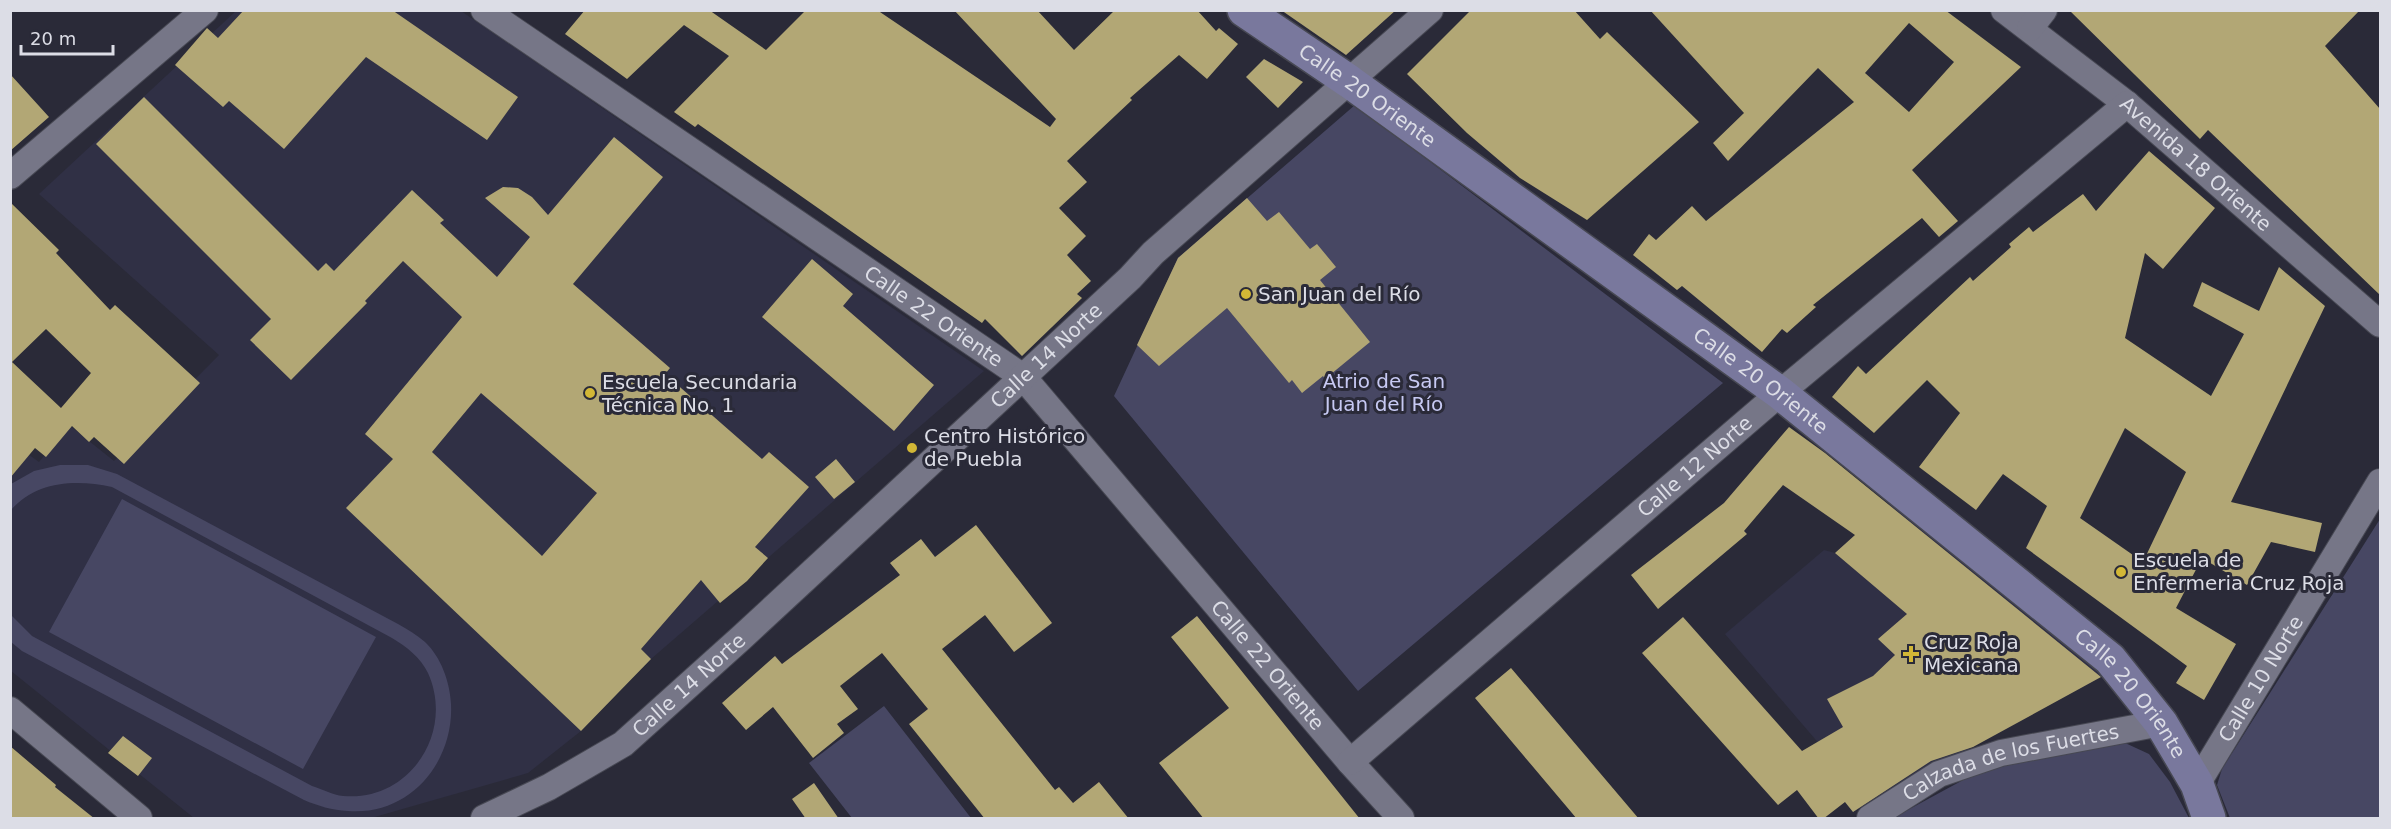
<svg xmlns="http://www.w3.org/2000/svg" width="2391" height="829" font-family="'DejaVu Sans',sans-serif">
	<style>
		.built { fill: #303045 }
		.green { fill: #474763 }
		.building { fill: #b2a775; fill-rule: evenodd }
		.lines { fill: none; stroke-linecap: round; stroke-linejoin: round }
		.street-casing { stroke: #474853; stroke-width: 28 }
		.secondary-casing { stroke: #474853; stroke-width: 36 }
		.street { stroke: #767687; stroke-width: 26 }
		.secondary { stroke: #79789d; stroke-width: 33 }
		.poi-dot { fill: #d2b736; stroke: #2a2a38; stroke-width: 2 }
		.labels { text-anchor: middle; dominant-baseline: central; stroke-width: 6; stroke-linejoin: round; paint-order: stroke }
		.street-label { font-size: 20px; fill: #dcdde6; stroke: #2a2a38 }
		.poi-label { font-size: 20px; fill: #dcdde6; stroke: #2a2a38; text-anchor: start }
		.park-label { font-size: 20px; fill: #c7c9f3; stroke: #2a2a38 }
	</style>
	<rect width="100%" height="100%" fill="#2a2a38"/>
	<path class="built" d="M236,11H461L984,371L651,659L581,731L528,773L371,818H194L11,671L10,454L17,446L39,462L69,425L114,461L219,355L39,194Z
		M1891,503L2106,674L1853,812L1826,779L1839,767L1725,634L1824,550L1835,553Z"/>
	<path class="green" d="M1355,105L1723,383L1358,691L1114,396L1178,258Z
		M60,465H88L117,474L398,624C407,629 417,635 425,642C441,657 450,682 451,704C454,762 410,816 348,811C332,810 318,806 304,800L22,651L11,642V615L32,636L312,786C322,789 333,795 343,796C409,802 455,733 428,673C420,657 407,647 392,638L112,487C76,479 36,481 11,510V484L34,471Z
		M122,499L376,637L303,769L49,632Z
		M2380,519V818H2230L2217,785L2222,769Z
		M884,706L971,818H852L809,763Z
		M2123,742L2149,754L2170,782L2189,818H1893L1989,766Z"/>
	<path class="building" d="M244,10H392L518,97L487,140L366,57L284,149L229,101L223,107L175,65L207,28L218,38Z
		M585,10H709L766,50L806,10H877L1050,127L1056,119L954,10H1037L1074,50L1115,10H1197L1216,31L1219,28L1238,44L1207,79L1179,55L1130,98L1132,100L1067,161L1087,182L1059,208L1086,236L1067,255L1091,281L1077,294L1082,298L1022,356L985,319L982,323L698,124L695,127L674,112L729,56L684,25L627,79L565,34Z
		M1281,10H1396L1346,55Z
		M1471,10H1574L1600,39L1607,32L1699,122L1587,220L1520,178L1467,133L1407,74Z
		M1650,10H1945L2021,67L1912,170L1958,221L1939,237L1922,218L1813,305L1816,307L1787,333L1782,329L1762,352L1682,286L1677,290L1633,255L1649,234L1656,240L1692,206L1706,221L1854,102L1818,68L1728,161L1713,143L1744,113ZM1909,23L1954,62L1909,112L1865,73Z
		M2069,10H2360L2325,46L2380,109V295L2208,130L2200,139Z
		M1264,59L1303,82L1278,108L1246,77Z
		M10,74L49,117L10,151Z
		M144,97L318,271L326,263L334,271L412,190L444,220L440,223L497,277L530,237L485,198L503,187L518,188L532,197L548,215L614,137L663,177L573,284L670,368L665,374L762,459L769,452L809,487L755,547L768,558L747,581L720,603L701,580L641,649L651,659L581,731L346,508L393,459L365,434L462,317L403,261L365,301L367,303L291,380L250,340L271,319L96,144ZM481,393L597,493L542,556L432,452Z
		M2149,151L2215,208L2163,269L2145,253L2125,338L2211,396L2244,334L2193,306L2202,282L2259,311L2279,267L2325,306L2231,502L2322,523L2315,552L2271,542L2247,585L2202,558L2176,608L2236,644L2204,700L2176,683L2187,666L2026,548L2047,506L2003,474L1976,510L1919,467L1960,413L1927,380L1874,433L1832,397L1858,366L1866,374L1970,277L1973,281L2011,247L2009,244L2029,227L2033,232L2083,194L2096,211ZM2125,428L2186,472L2143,562L2080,518Z
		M1247,198L1267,221L1279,212L1310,249L1317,244L1336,267L1320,280L1370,342L1325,379L1323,376L1302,393L1292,380L1289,383L1227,308L1159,366L1137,345L1178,258Z
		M10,202L59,250L56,253L110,310L115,305L200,383L124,464L94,437L89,442L72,426L46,457L35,448L10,478ZM46,329L91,373L61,408L12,362Z
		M812,259L853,294L843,306L934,385L894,431L762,317Z
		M1789,427L1825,453L2101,677L1973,747L1931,761L1853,812L1845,802L1823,819H1819L1797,790L1778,805L1642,653L1683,617L1802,751L1843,727L1827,699L1873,676L1895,655L1878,639L1907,614L1835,553L1855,535L1783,485L1744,531L1747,534L1658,609L1631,575L1724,503Z
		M836,459L855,482L834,499L815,477Z
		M976,525L1052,623L1014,652L985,615L942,649L1055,790L1059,787L1073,803L1099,782L1129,819H985L909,724L928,709L882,653L840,686L858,709L837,724L844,733L813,758L773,707L746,730L722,703L775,656L782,664L900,575L890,563L921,539L935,557Z
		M1197,616L1232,659L1360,819H1204L1159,763L1229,708L1171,637Z
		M1511,668L1639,819H1577L1475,698Z
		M123,736L152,758L138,776L108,753Z
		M10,746L56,785L55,787L95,819H10Z
		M814,783L839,819H806L792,799Z"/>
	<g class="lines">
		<g class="street-casing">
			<g id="street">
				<path id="s1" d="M484,10L1023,377L1350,762L1401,818"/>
				<path id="s2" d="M2004,10L2127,104L2380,324"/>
				<path d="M2030,28L2044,10"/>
				<path d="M10,176L205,10"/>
				<path d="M10,710L139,818"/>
				<path id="s3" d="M1350,762L1780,393L2127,104"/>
				<path id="s4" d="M2197,784L2380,482"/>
				<path id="s5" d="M484,818L549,787L623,744L741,638L1130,278L1153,253L1430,10"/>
				<path id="s6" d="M1870,818L1939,774L2001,753L2161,723"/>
			</g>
		</g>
		<g class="secondary-casing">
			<g id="secondary">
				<path id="s7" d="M1244,10L1350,82L1780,393L2110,659L2161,723L2197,784L2209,818"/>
			</g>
		</g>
		<use href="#street" class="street"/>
		<use href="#secondary" class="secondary"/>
	</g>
	<g class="poi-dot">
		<circle cx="1246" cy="294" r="6"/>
		<circle cx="590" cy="393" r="6"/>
		<circle cx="912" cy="448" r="6"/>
		<circle cx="2121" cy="572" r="6"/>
		<path d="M1908 645h6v6h6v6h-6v6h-6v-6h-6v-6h6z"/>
	</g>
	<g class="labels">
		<g class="street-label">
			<text stroke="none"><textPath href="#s7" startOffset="150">Calle 20 Oriente</textPath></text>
			<text stroke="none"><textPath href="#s2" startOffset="246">Avenida 18 Oriente</textPath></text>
			<text stroke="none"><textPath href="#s1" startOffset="544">Calle 22 Oriente</textPath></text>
			<text stroke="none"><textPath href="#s5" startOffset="732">Calle 14 Norte</textPath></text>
			<text stroke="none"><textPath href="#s7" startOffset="636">Calle 20 Oriente</textPath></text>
			<text stroke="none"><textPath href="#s3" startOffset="454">Calle 12 Norte</textPath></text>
			<text stroke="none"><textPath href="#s1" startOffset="1030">Calle 22 Oriente</textPath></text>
			<text stroke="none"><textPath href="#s4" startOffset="123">Calle 10 Norte</textPath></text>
			<text stroke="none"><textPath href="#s5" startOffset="246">Calle 14 Norte</textPath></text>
			<text stroke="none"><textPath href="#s7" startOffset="1122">Calle 20 Oriente</textPath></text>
			<text stroke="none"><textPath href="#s6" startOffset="154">Calzada de los Fuertes</textPath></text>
		</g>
		<g class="poi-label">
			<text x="1258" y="294">San Juan del Río</text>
			<text x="602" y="382">Escuela Secundaria<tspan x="602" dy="23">Técnica No. 1</tspan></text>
			<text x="924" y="436">Centro Histórico<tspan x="924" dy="23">de Puebla</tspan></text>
			<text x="2133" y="560">Escuela de<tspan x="2133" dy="23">Enfermeria Cruz Roja</tspan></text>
			<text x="1924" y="642">Cruz Roja<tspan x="1924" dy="23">Mexicana</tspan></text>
		</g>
		<g class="park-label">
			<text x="1384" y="381">Atrio de San<tspan x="1384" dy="23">Juan del Río</tspan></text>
		</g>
	</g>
	<rect width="2391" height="829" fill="none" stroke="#dcdde6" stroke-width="24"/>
	<path d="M21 45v9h92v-9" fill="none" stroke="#dcdde6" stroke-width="3"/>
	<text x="30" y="45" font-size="18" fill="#dcdde6" stroke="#2a2a38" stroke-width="4.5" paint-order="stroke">20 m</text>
</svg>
